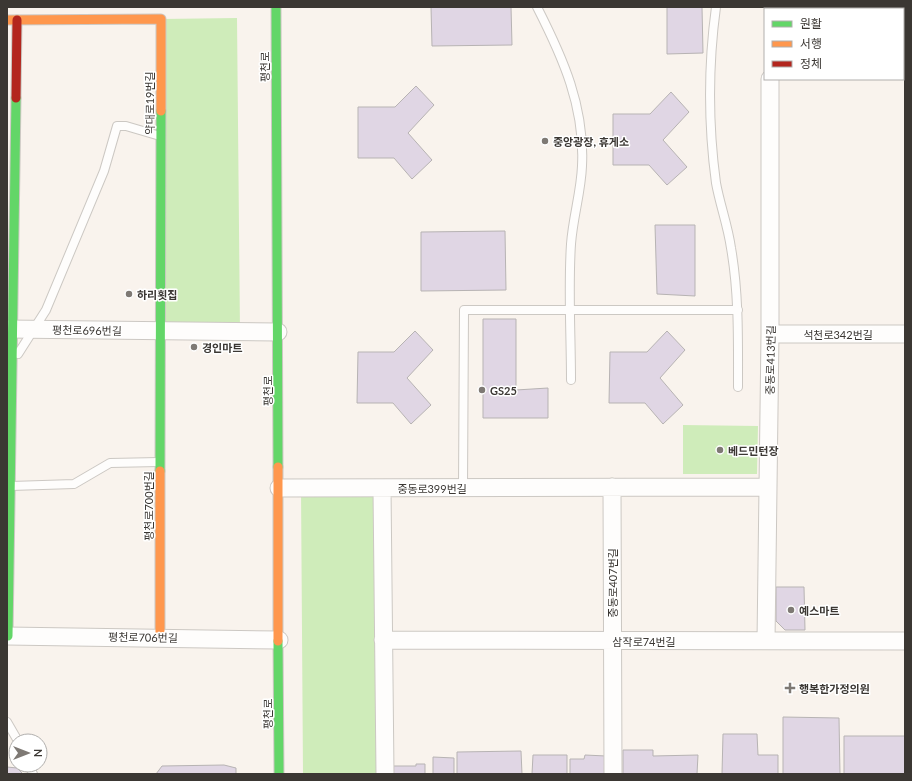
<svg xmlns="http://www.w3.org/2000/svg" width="912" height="781" font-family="Lato,'Noto Sans KR',sans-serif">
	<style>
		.green { fill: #cfecba }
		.building { fill: #e0d6e4; stroke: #b7b3b3 }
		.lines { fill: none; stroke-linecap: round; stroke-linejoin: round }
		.lane-casing { stroke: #ccc8c3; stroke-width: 10 }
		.street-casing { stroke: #ccc8c3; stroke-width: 19 }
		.fast-casing { stroke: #ccc8c3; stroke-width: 11 }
		.slow-casing { stroke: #ccc8c3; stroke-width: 11 }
		.jam-casing { stroke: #ccc8c3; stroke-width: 11 }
		.lane { stroke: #fefdfc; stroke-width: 8 }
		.street { stroke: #fefdfc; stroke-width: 17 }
		.fast { stroke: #63d668; stroke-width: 9 }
		.slow { stroke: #ff974d; stroke-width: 9 }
		.jam { stroke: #b3261e; stroke-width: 9 }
		.poi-dot { fill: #7e7974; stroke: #fff; stroke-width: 1.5 }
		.labels { text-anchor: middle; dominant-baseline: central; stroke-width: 3; stroke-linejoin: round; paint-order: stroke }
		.street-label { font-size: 11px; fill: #3b3733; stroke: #fff }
		.poi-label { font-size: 11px; font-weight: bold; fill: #3b3733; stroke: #fff; text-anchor: start }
	</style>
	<rect width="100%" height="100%" fill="#f9f3ed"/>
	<path class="green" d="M237,18L240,332L160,331L161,19Z
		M683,425L758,426L757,474H683Z
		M301,488H382L385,774H303Z"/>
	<path class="building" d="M431,7H511L512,45L432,46Z
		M667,7H702L703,53L667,54Z
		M416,86L434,105L408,133L432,160L412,179L394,158H358V107H395Z
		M671,92L689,112L663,140L687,167L667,185L649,165H613V114H650Z
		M655,225H695V296L657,294Z
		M505,231L506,290L421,291V232Z
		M483,319H516V390L548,388V418H483Z
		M415,331L433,350L407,378L431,405L411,424L393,403H357L358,352H394Z
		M667,331L685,350L660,378L683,405L663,424L645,403H609L610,352H647Z
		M776,587H804L805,630H785L776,621Z
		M783,717L839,718L840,774H783Z
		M723,734H757L758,755H778V774H722Z
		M844,736H905V774H844Z
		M623,750H653V756L698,755L697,774H623Z
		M521,751L522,774H457V752Z
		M533,755H567V774H532Z
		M585,755L606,756V774H570V759H584Z
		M433,757L454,758V774H433Z
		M416,764H425V774H388V766H416Z
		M224,765L236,768V774H156L162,766Z
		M7,767L17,768L23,774H7Z"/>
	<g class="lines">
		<g class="lane-casing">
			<path id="lane" d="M537,7C563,58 585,107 582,166C581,192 573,217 571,244C568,289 571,335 571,380
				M716,7C708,66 708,124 716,183C720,205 728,226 731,248C739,294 738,340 738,387
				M18,354L46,310L104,171L117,126H126L160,136
				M11,486L74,484L110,463L159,462
				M463,488L464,310H738
				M7,722L18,741
				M29,765L33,774"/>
		</g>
		<g class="street-casing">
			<path id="street" d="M903,24H905
				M7,329L278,332
				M770,334H905
				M612,487L613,774
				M279,488L768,487
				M382,488L385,774
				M7,636L279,640
				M383,640L905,641
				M766,641L770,334V79"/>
		</g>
		<g class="fast-casing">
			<path id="fast" d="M276,7L278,467
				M160,471L161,111
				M8,636L16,98
				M278,641L279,774"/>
		</g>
		<g class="slow-casing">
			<path id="slow" d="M7,20L161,19V111
				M278,467V641
				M160,637V471"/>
		</g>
		<g class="jam-casing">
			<path id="jam" d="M16,98L17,20"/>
		</g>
		<use href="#lane" class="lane"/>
		<use href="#street" class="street"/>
		<use href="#fast" class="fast"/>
		<use href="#slow" class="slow"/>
		<use href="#jam" class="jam"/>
	</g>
	<g class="poi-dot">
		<circle cx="545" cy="141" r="4"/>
		<circle cx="129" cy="294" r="4"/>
		<circle cx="194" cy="347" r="4"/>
		<circle cx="482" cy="390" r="4"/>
		<circle cx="720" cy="450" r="4"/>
		<circle cx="791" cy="610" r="4"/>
		<path d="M788 682h4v4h4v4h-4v4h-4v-4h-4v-4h4z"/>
	</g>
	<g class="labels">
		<g class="street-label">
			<text transform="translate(264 67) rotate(-90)">평천로</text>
			<text transform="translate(149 103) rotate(-90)">약대로19번길</text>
			<text transform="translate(87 330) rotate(1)">평천로696번길</text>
			<text x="838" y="334">석천로342번길</text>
			<text transform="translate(770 360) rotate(-89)">중동로413번길</text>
			<text transform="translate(267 391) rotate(-90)">평천로</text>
			<text x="432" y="488">중동로399번길</text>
			<text transform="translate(148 506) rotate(-90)">평천로700번길</text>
			<text transform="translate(612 583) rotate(-90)">중동로407번길</text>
			<text transform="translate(143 637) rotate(1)">평천로706번길</text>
			<text x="644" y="641">삼작로74번길</text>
			<text transform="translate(267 714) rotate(-90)">평천로</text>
		</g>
		<g class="poi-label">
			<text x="553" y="141">중앙광장, 휴게소</text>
			<text x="137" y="294">하리횟집</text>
			<text x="202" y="347">경인마트</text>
			<text x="490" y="390">GS25</text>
			<text x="728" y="450">베드민턴장</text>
			<text x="799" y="610">예스마트</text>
			<text x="799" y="688">행복한가정의원</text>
		</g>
	</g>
	<rect width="912" height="781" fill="none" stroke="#3b3733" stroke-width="16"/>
	<rect x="764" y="8" width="140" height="72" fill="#ffffff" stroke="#b1afad"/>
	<rect x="772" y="21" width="20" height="6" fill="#63d668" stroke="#b1afad"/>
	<text x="800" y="28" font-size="12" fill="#3b3733">원활</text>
	<rect x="772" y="41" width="20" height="6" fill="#ff974d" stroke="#b1afad"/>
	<text x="800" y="48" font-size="12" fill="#3b3733">서행</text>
	<rect x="772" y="61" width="20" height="6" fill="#b3261e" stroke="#b1afad"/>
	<text x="800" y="68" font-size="12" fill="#3b3733">정체</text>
	<g transform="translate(28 753) rotate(90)"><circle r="19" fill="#ffffff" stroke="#b1afad"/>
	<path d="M0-3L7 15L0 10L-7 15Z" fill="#7e7974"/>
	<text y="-6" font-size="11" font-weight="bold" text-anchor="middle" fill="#3b3733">N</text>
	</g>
</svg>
